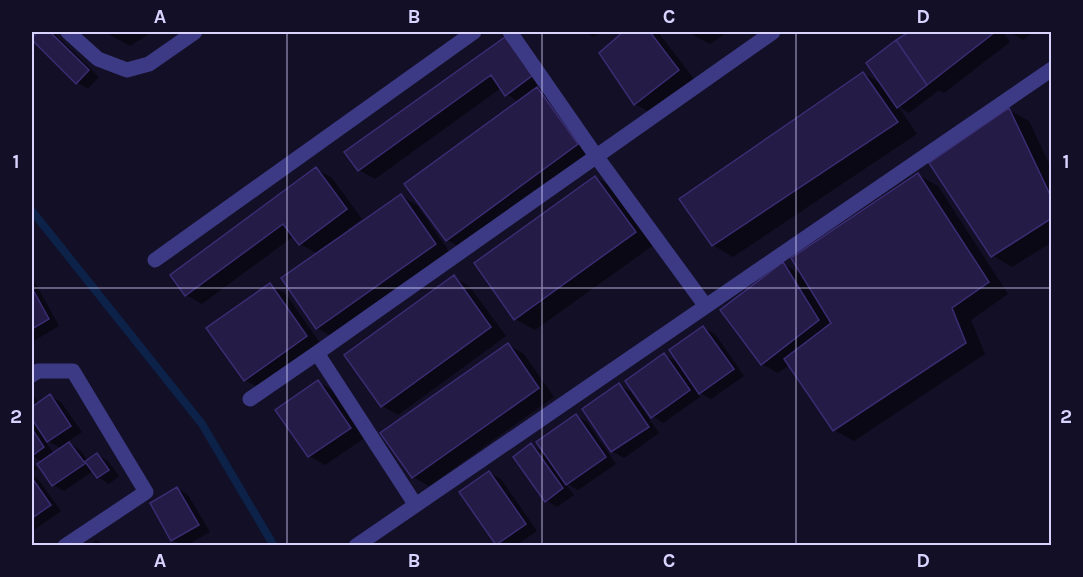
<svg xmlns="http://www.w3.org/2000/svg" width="1083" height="577" font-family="Karla,sans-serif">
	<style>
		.shadow { fill: #0007; fill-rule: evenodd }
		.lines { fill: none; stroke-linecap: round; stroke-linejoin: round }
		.stream { stroke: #0c2248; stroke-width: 8 }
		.building { fill: #241b47; stroke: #3b2d73; stroke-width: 1.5 }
		.minor { stroke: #3d3a85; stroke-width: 15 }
		.grid { fill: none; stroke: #d9d4ff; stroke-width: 1.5; stroke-opacity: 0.55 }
		.neatline { fill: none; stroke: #d9d4ff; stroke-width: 2 }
		.grid-label { font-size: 20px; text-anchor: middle; font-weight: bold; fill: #d9d4ff }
	</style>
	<rect width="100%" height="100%" fill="#130f26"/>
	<path class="shadow" d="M40,32H51L55,34L99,77L88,89L77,82L33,39Z
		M108,32H152L130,46L110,35Z
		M586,32H601L593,37Z
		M625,32H658L694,79L651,113L635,104L601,53Z
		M691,32H728L710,44L693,35Z
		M912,32H1003L1010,42L944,93L939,90L909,113L898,106L917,134L733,257L713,245L863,73L883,85L898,40Z
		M1009,32H1034L1023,40Z
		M521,48L548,85L540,91L557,100L597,156L467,251L447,240L519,102L506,94L501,88L375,179L359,170Z
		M1009,110L1029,121L1052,170V242L1012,267L992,255Z
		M316,169L332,178L362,219L347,230L349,233L401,196L417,205L451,254L333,337L317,328L318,254L300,244L294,236L202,304L186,295Z
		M918,175L938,186L1008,294L971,320L985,354L854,441L834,430L789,365L778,373L762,364L722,310L783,264L804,276Z
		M595,177L615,189L655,244L535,330L515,319Z
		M32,277L59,326L32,342Z
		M454,277L470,287L506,336L398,415L382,406Z
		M270,285L286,294L322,346L261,389L245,380Z
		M704,328L715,334L744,376L711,399L696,390L700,397L663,423L652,416L664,355L681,364Z
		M508,345L524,354L554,397L429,486L413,477Z
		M318,382L334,391L366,437L325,465L309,456Z
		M619,385L630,391L659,433L624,458L612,451L584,409Z
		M32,393L39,404L50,396L61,402L82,432L67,442L80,450L88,461L97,455L108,461L119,476L109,484L98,477L93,471L64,491L53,485L43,462L32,456ZM43,438L62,449L54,454Z
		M576,416L587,422L616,464L578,490L564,482L574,495L557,507L546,500L531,445L546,454Z
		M32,461L37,469L32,473Z
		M490,473L501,479L537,531L515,546H500L497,544Z
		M32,475L38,479L61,511L34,530L32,529Z
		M177,488L188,495L210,532L185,546L172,540Z
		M96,540L105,546H88Z"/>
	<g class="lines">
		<path class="stream" d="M32,211L202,424L274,546"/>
	</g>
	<path class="building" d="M38,32H50L89,70L76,84L32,40V38Z
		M623,32H650L679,70L634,105L599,53Z
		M909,32H995L927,85L896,40Z
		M505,37L533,75L505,96L491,75L358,171L344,152Z
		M896,40L927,85L897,108L866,63Z
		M863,72L898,122L712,246L679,199Z
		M537,87L578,144L446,241L404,184Z
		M1009,108L1052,199V218L991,257L929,163Z
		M316,167L347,209L299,245L283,224L185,296L170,275Z
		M918,173L989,282L952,308L966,343L833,431L784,359L831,323L791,258Z
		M595,176L636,232L514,320L474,263Z
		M401,194L436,244L316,329L281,278Z
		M783,262L819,320L761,365L720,310Z
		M454,275L491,327L381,407L344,355Z
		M270,283L307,336L244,381L206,328Z
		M32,288L49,319L32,329Z
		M703,326L734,369L699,394L669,350Z
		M508,343L539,388L412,478L380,433Z
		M664,353L690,390L651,418L625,381Z
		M318,380L351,428L308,457L275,410Z
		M619,383L649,427L611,452L582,409Z
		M50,394L71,426L47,442L32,419V407Z
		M576,414L606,457L566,485L536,442Z
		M32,429L44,447L32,456Z
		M69,442L84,462L97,453L109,470L97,478L86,463L52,486L37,464Z
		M531,443L563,488L545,502L513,457Z
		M489,471L526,524L496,545L459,492Z
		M32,478L51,505L32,518Z
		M177,487L199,525L171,541L150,503Z"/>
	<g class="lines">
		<path class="minor" d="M68,32L98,59L127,70L149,64L195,32
			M510,32L596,156L705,305
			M155,260L474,32
			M317,353L415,504
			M32,375L38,371H73L146,492L65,546
			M250,399L317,353L773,32
			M356,546L1052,69"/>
	</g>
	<path class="grid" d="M287,32V546M542,32V546M796,32V546M32,288H1052"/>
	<rect width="1083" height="577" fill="none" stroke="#130f26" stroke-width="66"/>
	<rect x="33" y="33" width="1017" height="511" class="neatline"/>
	<g class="grid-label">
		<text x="160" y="23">A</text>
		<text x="414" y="23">B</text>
		<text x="669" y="23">C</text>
		<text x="923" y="23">D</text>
		<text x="16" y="168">1</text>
		<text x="1066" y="168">1</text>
		<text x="16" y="423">2</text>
		<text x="1066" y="423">2</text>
		<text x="160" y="567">A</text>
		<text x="414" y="567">B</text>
		<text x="669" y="567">C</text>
		<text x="923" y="567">D</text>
	</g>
</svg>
